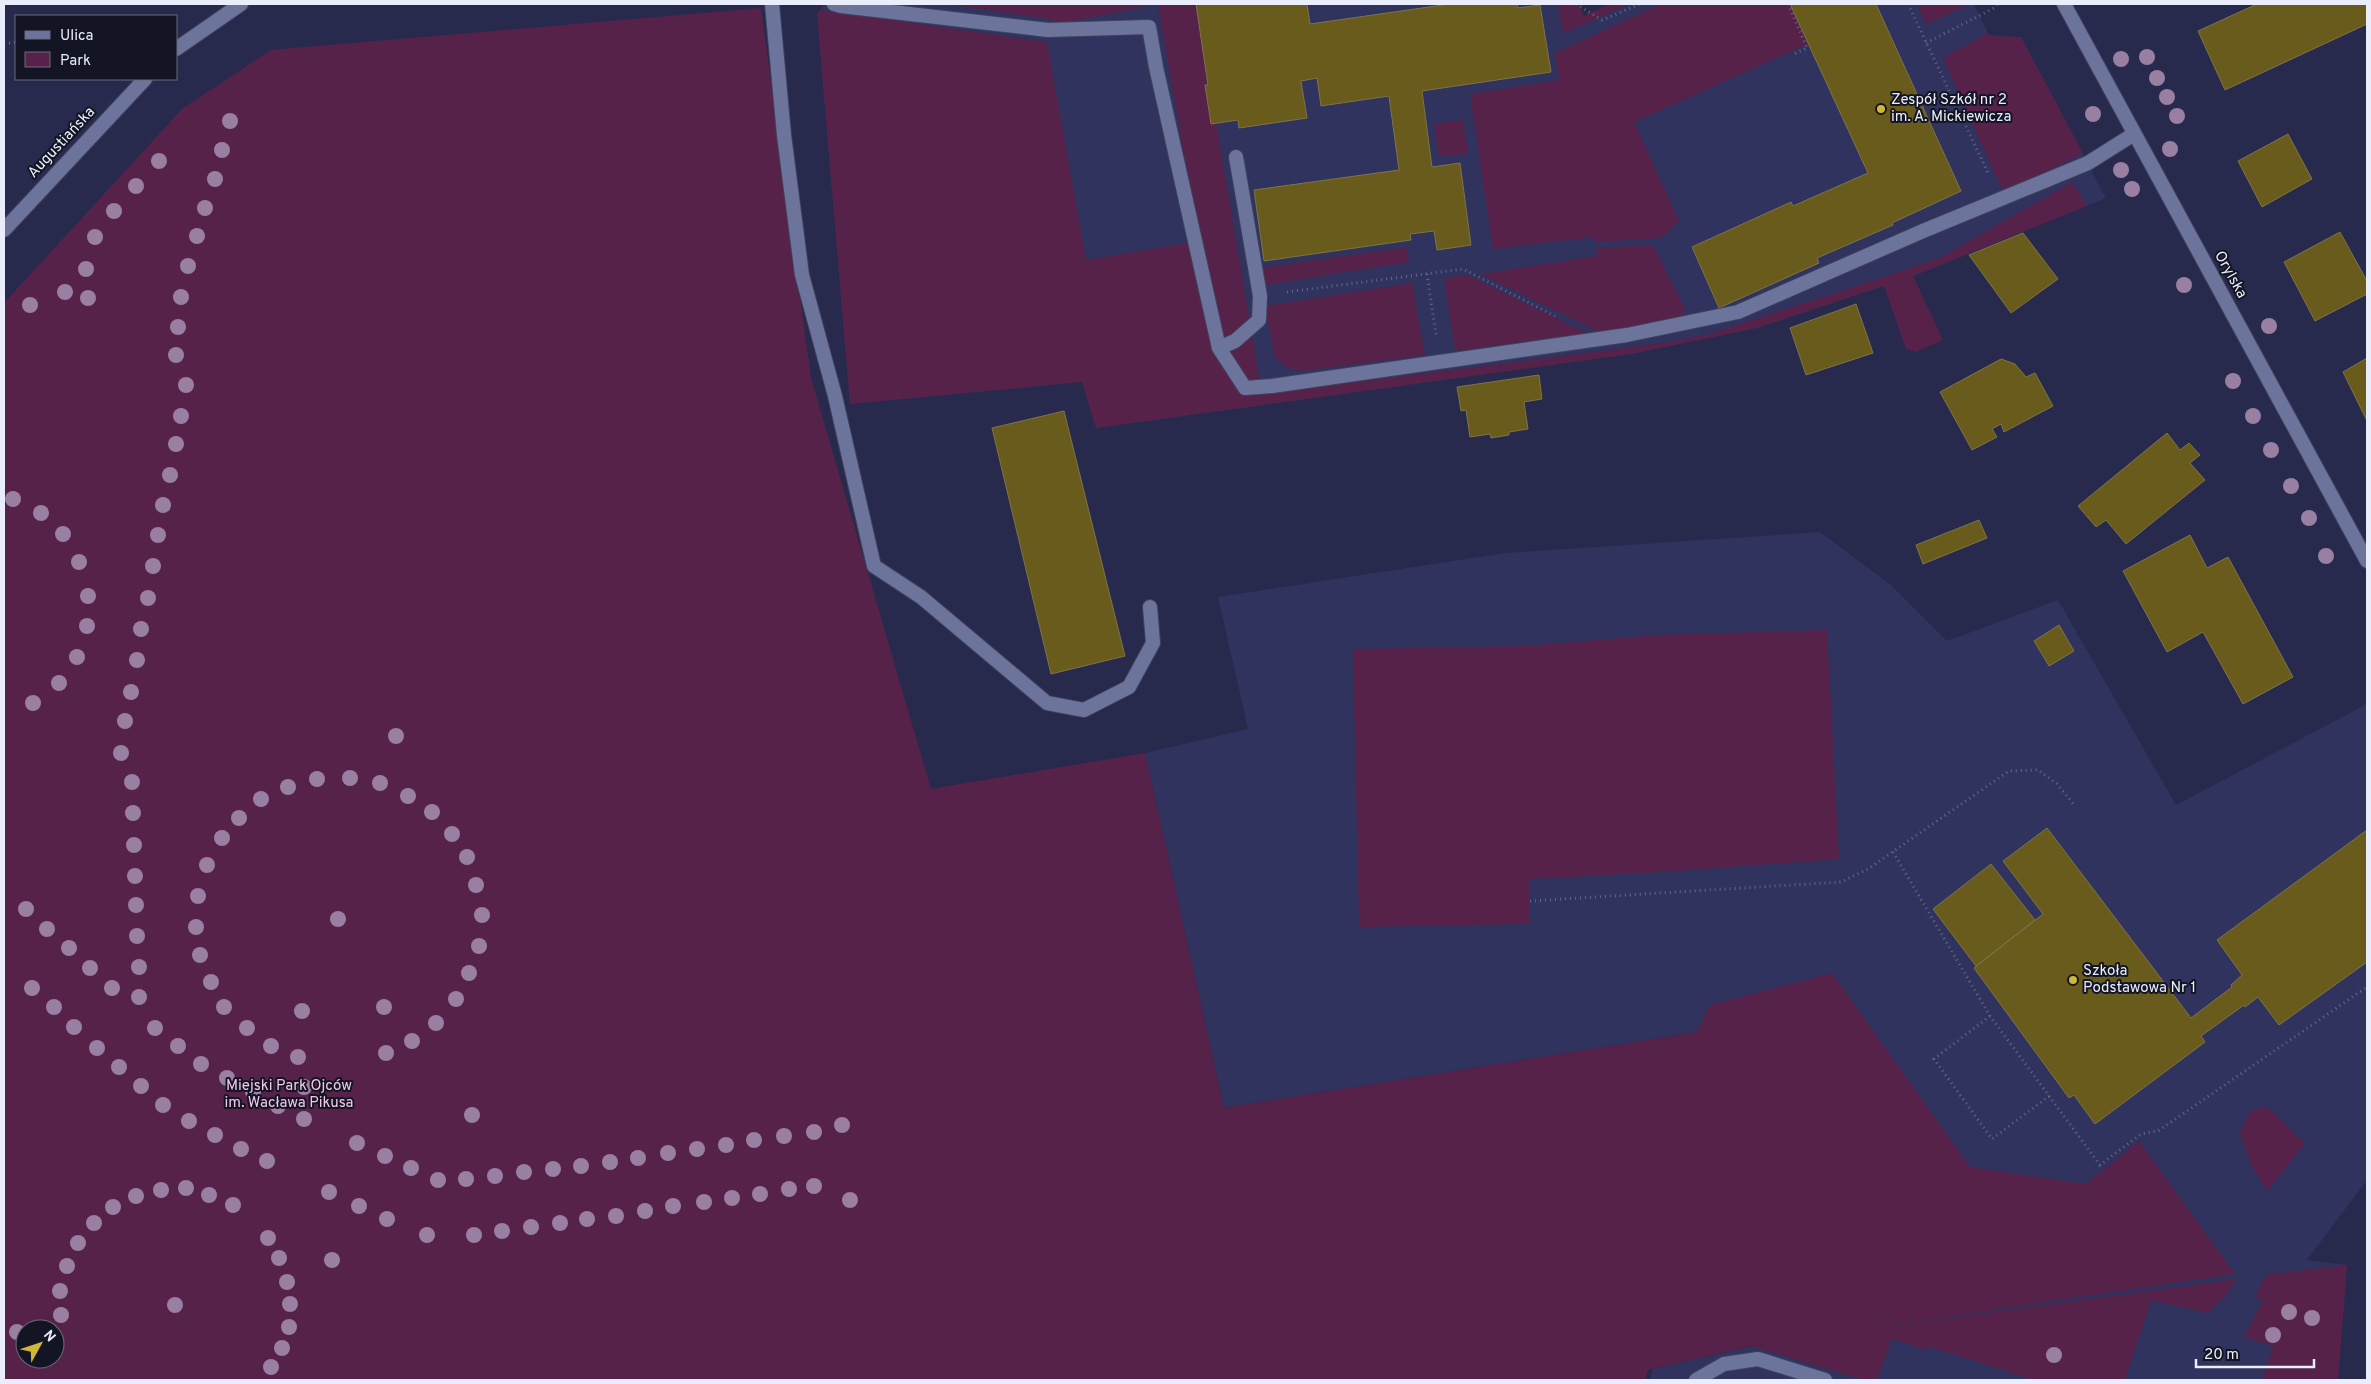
<svg xmlns="http://www.w3.org/2000/svg" width="2371" height="1384" font-family="Overpass,sans-serif">
	<style>
		.built { fill: #2f335d }
		.green { fill: #56224a; fill-rule: evenodd }
		.building { fill: #685b1c; stroke: #7e7449 }
		.lines { fill: none; stroke-linecap: round; stroke-linejoin: round }
		.service-casing { stroke: #40425e; stroke-width: 16 }
		.minor-casing { stroke: #40425e; stroke-width: 16 }
		.tertiary-casing { stroke: #40425e; stroke-width: 16 }
		.path { stroke: #666985; stroke-width: 3; stroke-dasharray: 1 4; stroke-linecap: butt }
		.service { stroke: #6d749c; stroke-width: 14 }
		.minor { stroke: #6d749c; stroke-width: 14 }
		.tertiary { stroke: #6d749c; stroke-width: 14 }
		.tree { fill: #9980a2 }
		.poi-dot { fill: #d1b736; stroke: #131524; stroke-width: 2 }
		.labels { text-anchor: middle; dominant-baseline: central; stroke-width: 4; stroke-linejoin: round; paint-order: stroke }
		.poi-label { font-size: 15px; fill: #eaedfb; stroke: #131524; text-anchor: start }
		.street-label { font-size: 15px; fill: #eaedfb; stroke: #131524 }
		.park-label { font-size: 15px; fill: #f6c7e8; stroke: #131524 }
	</style>
	<rect width="100%" height="100%" fill="#272a4d"/>
	<path class="built" d="M825,4H1578L1584,16L1610,4H1974L1989,35L2021,37L2106,198L1914,276L1757,328L1631,354L1096,428L1082,382L850,404L817,13Z
		M1820,532L1890,584L1947,641L2058,600L2176,805L2367,704V1180L2307,1260L2347,1265L2338,1380H1650L1653,1369L1773,1341L1697,1032L1224,1108L1145,753L1248,729L1218,597L1505,553Z"/>
	<path class="green" d="M945,4H1149L1147,6L1058,24L1050,19Z
		M1196,4L1208,85H1206L1211,124L1216,123L1262,394L1580,354L1669,342L1709,334L1938,259L2072,182L2087,206L1913,276L1943,340L1916,352L1906,349L1884,286L1757,328L1631,354L1096,428L1082,382L850,404L817,13L820,10L1047,42L1086,260L1199,241L1158,5Z
		M1557,4H1578L1584,16L1609,4H1629L1564,33Z
		M1661,4H1790L1808,44L1634,122L1679,221L1661,238L1595,242L1594,237L1493,249L1470,94L1559,80L1555,53Z
		M1917,4H1970L1926,24Z
		M761,8L811,378L931,789L1145,753L1224,1108L1697,1032L1710,1005L1832,973L1970,1167L2086,1184L2139,1141L2235,1274L1852,1331L2237,1279L2227,1294L2208,1313L2151,1300L2125,1380H2033L1928,1346L1926,1350L1892,1338L1877,1380H1864L1751,1346L1648,1370L1645,1380H4V303L183,108L271,50ZM25,1329H55V1359H25Z
		M1988,33L1990,36L2021,37L2083,153L2004,194L1943,58Z
		M1463,120L1468,154L1439,156L1434,124Z
		M1653,245L1685,309L1680,322L1599,332L1480,274L1597,256L1596,248Z
		M1406,247L1409,262L1263,285L1260,268Z
		M1468,275L1587,333L1455,351L1444,278Z
		M1412,283L1425,355L1301,371L1289,369L1275,358L1265,306Z
		M1827,630L1839,859L1663,872L1530,879V924L1359,927L1353,649L1525,646L1658,635Z
		M2266,1106L2305,1143L2267,1191L2250,1163L2240,1132L2250,1112Z
		M2347,1265L2338,1380H2262L2273,1346L2244,1337L2263,1300L2255,1297L2266,1275Z"/>
	<path class="building" d="M1196,4H1307L1310,24L1450,4H1517L1518,8L1540,5L1551,72L1422,91L1432,167L1460,163L1471,245L1437,250L1434,231L1410,234L1411,240L1264,261L1254,190L1399,170L1389,96L1321,106L1317,78L1301,81L1307,118L1239,128L1238,120L1211,124L1205,85H1208Z
		M1790,4H1876L1961,191L1892,223L1893,225L1817,258L1819,263L1719,308L1692,247L1791,202L1793,206L1868,173Z
		M2257,4H2367V24L2225,90L2198,31Z
		M2288,134L2312,179L2262,207L2238,161Z
		M2340,232L2367,281V294L2315,321L2284,262Z
		M2023,233L2058,279L2011,313L1969,255Z
		M1856,304L1873,353L1806,375L1790,328Z
		M2367,358V421L2343,372Z
		M2001,359L2015,364L2026,377L2035,373L2053,406L2004,432L2001,424L1992,429L1997,437L1972,450L1940,392Z
		M1539,375L1542,399L1524,402L1528,429L1509,432V435L1491,438L1490,434L1470,437L1466,410L1461,411L1457,387Z
		M1064,411L1125,656L1051,674L992,428Z
		M2167,433L2180,450L2189,443L2200,455L2190,463L2205,480L2126,544L2106,520L2096,527L2078,506Z
		M1979,520L1987,538L1923,564L1916,545Z
		M2190,535L2207,568L2228,557L2293,677L2243,704L2203,632L2167,652L2123,571Z
		M2059,625L2074,651L2049,666L2034,641Z
		M2047,828L2191,1018L2232,987L2231,985L2242,975L2217,940L2367,830V962L2279,1025L2258,997L2245,1007L2244,1005L2201,1036L2205,1042L2095,1124L2074,1095L2069,1098L1974,968L2043,914L2003,861Z
		M1991,864L2035,920L1976,966L1933,909Z"/>
	<g class="lines">
		<g class="service-casing">
			<path id="service" d="M772,4L784,135L802,275L835,396L874,566L921,597L1047,703L1084,710L1129,687L1153,643L1150,607
				M834,4L841,6L1048,30L1149,27L1156,67L1219,348L1245,388L1272,386L1627,335L1738,312L1923,231L2088,163L2134,134
				M1219,348L1235,341L1259,320L1260,296L1236,157
				M1696,1380L1724,1364L1758,1359L1825,1380"/>
		</g>
		<g class="minor-casing">
			<path id="minor" d="M176,49L241,4
				M4,230L145,79"/>
		</g>
		<g class="tertiary-casing">
			<path id="tertiary" d="M2064,4L2367,561"/>
		</g>
		<path class="path" d="M1576,4L1602,20L1640,4
			M1788,4L1807,48L1792,55
			M1908,4L1989,175
			M1926,43L1994,8L1997,4
			M4,44L16,42
			M1427,274L1436,335
			M1287,292L1463,269L1555,316
			M1893,852L1990,1016L2100,1165L2141,1134L2158,1131L2367,987
			M1530,901L1841,882L1868,869L2009,771L2038,770L2057,784L2075,806
			M1990,1016L1934,1059L1992,1139L2049,1096"/>
		<use href="#service" class="service"/>
		<use href="#minor" class="minor"/>
		<use href="#tertiary" class="tertiary"/>
	</g>
	<g class="tree">
		<circle cx="2147" cy="57" r="8"/>
		<circle cx="2121" cy="59" r="8"/>
		<circle cx="2157" cy="78" r="8"/>
		<circle cx="2167" cy="97" r="8"/>
		<circle cx="2093" cy="114" r="8"/>
		<circle cx="2177" cy="116" r="8"/>
		<circle cx="230" cy="121" r="8"/>
		<circle cx="2170" cy="149" r="8"/>
		<circle cx="222" cy="150" r="8"/>
		<circle cx="159" cy="161" r="8"/>
		<circle cx="2121" cy="170" r="8"/>
		<circle cx="215" cy="179" r="8"/>
		<circle cx="136" cy="186" r="8"/>
		<circle cx="2132" cy="189" r="8"/>
		<circle cx="205" cy="208" r="8"/>
		<circle cx="114" cy="211" r="8"/>
		<circle cx="197" cy="236" r="8"/>
		<circle cx="95" cy="237" r="8"/>
		<circle cx="188" cy="266" r="8"/>
		<circle cx="86" cy="269" r="8"/>
		<circle cx="2184" cy="285" r="8"/>
		<circle cx="65" cy="292" r="8"/>
		<circle cx="181" cy="297" r="8"/>
		<circle cx="88" cy="298" r="8"/>
		<circle cx="30" cy="305" r="8"/>
		<circle cx="2269" cy="326" r="8"/>
		<circle cx="178" cy="327" r="8"/>
		<circle cx="176" cy="355" r="8"/>
		<circle cx="2233" cy="381" r="8"/>
		<circle cx="186" cy="385" r="8"/>
		<circle cx="181" cy="416" r="8"/>
		<circle cx="2253" cy="416" r="8"/>
		<circle cx="176" cy="444" r="8"/>
		<circle cx="2271" cy="450" r="8"/>
		<circle cx="170" cy="475" r="8"/>
		<circle cx="2291" cy="486" r="8"/>
		<circle cx="13" cy="499" r="8"/>
		<circle cx="163" cy="505" r="8"/>
		<circle cx="41" cy="513" r="8"/>
		<circle cx="2309" cy="518" r="8"/>
		<circle cx="63" cy="534" r="8"/>
		<circle cx="158" cy="535" r="8"/>
		<circle cx="2326" cy="556" r="8"/>
		<circle cx="79" cy="562" r="8"/>
		<circle cx="153" cy="566" r="8"/>
		<circle cx="88" cy="596" r="8"/>
		<circle cx="148" cy="598" r="8"/>
		<circle cx="87" cy="626" r="8"/>
		<circle cx="141" cy="629" r="8"/>
		<circle cx="77" cy="657" r="8"/>
		<circle cx="137" cy="660" r="8"/>
		<circle cx="59" cy="683" r="8"/>
		<circle cx="131" cy="692" r="8"/>
		<circle cx="33" cy="703" r="8"/>
		<circle cx="125" cy="721" r="8"/>
		<circle cx="396" cy="736" r="8"/>
		<circle cx="121" cy="753" r="8"/>
		<circle cx="350" cy="778" r="8"/>
		<circle cx="317" cy="779" r="8"/>
		<circle cx="132" cy="782" r="8"/>
		<circle cx="380" cy="783" r="8"/>
		<circle cx="288" cy="787" r="8"/>
		<circle cx="408" cy="796" r="8"/>
		<circle cx="261" cy="799" r="8"/>
		<circle cx="432" cy="812" r="8"/>
		<circle cx="133" cy="813" r="8"/>
		<circle cx="239" cy="818" r="8"/>
		<circle cx="452" cy="834" r="8"/>
		<circle cx="222" cy="838" r="8"/>
		<circle cx="134" cy="845" r="8"/>
		<circle cx="467" cy="857" r="8"/>
		<circle cx="207" cy="865" r="8"/>
		<circle cx="135" cy="876" r="8"/>
		<circle cx="476" cy="885" r="8"/>
		<circle cx="198" cy="896" r="8"/>
		<circle cx="136" cy="905" r="8"/>
		<circle cx="26" cy="909" r="8"/>
		<circle cx="482" cy="915" r="8"/>
		<circle cx="338" cy="919" r="8"/>
		<circle cx="196" cy="927" r="8"/>
		<circle cx="47" cy="929" r="8"/>
		<circle cx="137" cy="936" r="8"/>
		<circle cx="479" cy="946" r="8"/>
		<circle cx="69" cy="948" r="8"/>
		<circle cx="200" cy="955" r="8"/>
		<circle cx="139" cy="967" r="8"/>
		<circle cx="90" cy="968" r="8"/>
		<circle cx="469" cy="973" r="8"/>
		<circle cx="211" cy="982" r="8"/>
		<circle cx="32" cy="988" r="8"/>
		<circle cx="112" cy="988" r="8"/>
		<circle cx="139" cy="997" r="8"/>
		<circle cx="456" cy="999" r="8"/>
		<circle cx="54" cy="1007" r="8"/>
		<circle cx="224" cy="1007" r="8"/>
		<circle cx="384" cy="1007" r="8"/>
		<circle cx="302" cy="1011" r="8"/>
		<circle cx="436" cy="1023" r="8"/>
		<circle cx="74" cy="1027" r="8"/>
		<circle cx="155" cy="1028" r="8"/>
		<circle cx="247" cy="1028" r="8"/>
		<circle cx="412" cy="1041" r="8"/>
		<circle cx="178" cy="1046" r="8"/>
		<circle cx="271" cy="1046" r="8"/>
		<circle cx="97" cy="1048" r="8"/>
		<circle cx="386" cy="1053" r="8"/>
		<circle cx="298" cy="1057" r="8"/>
		<circle cx="201" cy="1064" r="8"/>
		<circle cx="119" cy="1067" r="8"/>
		<circle cx="227" cy="1078" r="8"/>
		<circle cx="141" cy="1086" r="8"/>
		<circle cx="304" cy="1087" r="8"/>
		<circle cx="253" cy="1092" r="8"/>
		<circle cx="163" cy="1105" r="8"/>
		<circle cx="278" cy="1106" r="8"/>
		<circle cx="472" cy="1115" r="8"/>
		<circle cx="304" cy="1119" r="8"/>
		<circle cx="189" cy="1121" r="8"/>
		<circle cx="842" cy="1125" r="8"/>
		<circle cx="814" cy="1132" r="8"/>
		<circle cx="215" cy="1135" r="8"/>
		<circle cx="784" cy="1136" r="8"/>
		<circle cx="754" cy="1140" r="8"/>
		<circle cx="357" cy="1143" r="8"/>
		<circle cx="726" cy="1145" r="8"/>
		<circle cx="241" cy="1149" r="8"/>
		<circle cx="697" cy="1149" r="8"/>
		<circle cx="668" cy="1153" r="8"/>
		<circle cx="385" cy="1156" r="8"/>
		<circle cx="638" cy="1158" r="8"/>
		<circle cx="267" cy="1161" r="8"/>
		<circle cx="610" cy="1162" r="8"/>
		<circle cx="581" cy="1166" r="8"/>
		<circle cx="411" cy="1168" r="8"/>
		<circle cx="553" cy="1169" r="8"/>
		<circle cx="524" cy="1172" r="8"/>
		<circle cx="495" cy="1176" r="8"/>
		<circle cx="466" cy="1179" r="8"/>
		<circle cx="438" cy="1180" r="8"/>
		<circle cx="814" cy="1186" r="8"/>
		<circle cx="186" cy="1188" r="8"/>
		<circle cx="789" cy="1189" r="8"/>
		<circle cx="161" cy="1190" r="8"/>
		<circle cx="329" cy="1192" r="8"/>
		<circle cx="760" cy="1194" r="8"/>
		<circle cx="209" cy="1195" r="8"/>
		<circle cx="136" cy="1196" r="8"/>
		<circle cx="732" cy="1198" r="8"/>
		<circle cx="850" cy="1200" r="8"/>
		<circle cx="704" cy="1202" r="8"/>
		<circle cx="233" cy="1205" r="8"/>
		<circle cx="359" cy="1206" r="8"/>
		<circle cx="673" cy="1206" r="8"/>
		<circle cx="113" cy="1207" r="8"/>
		<circle cx="645" cy="1211" r="8"/>
		<circle cx="616" cy="1216" r="8"/>
		<circle cx="387" cy="1219" r="8"/>
		<circle cx="587" cy="1219" r="8"/>
		<circle cx="94" cy="1223" r="8"/>
		<circle cx="560" cy="1223" r="8"/>
		<circle cx="531" cy="1227" r="8"/>
		<circle cx="502" cy="1231" r="8"/>
		<circle cx="427" cy="1235" r="8"/>
		<circle cx="474" cy="1235" r="8"/>
		<circle cx="268" cy="1238" r="8"/>
		<circle cx="78" cy="1243" r="8"/>
		<circle cx="279" cy="1258" r="8"/>
		<circle cx="332" cy="1260" r="8"/>
		<circle cx="67" cy="1266" r="8"/>
		<circle cx="287" cy="1282" r="8"/>
		<circle cx="60" cy="1291" r="8"/>
		<circle cx="290" cy="1304" r="8"/>
		<circle cx="175" cy="1305" r="8"/>
		<circle cx="2289" cy="1312" r="8"/>
		<circle cx="61" cy="1315" r="8"/>
		<circle cx="2312" cy="1318" r="8"/>
		<circle cx="289" cy="1327" r="8"/>
		<circle cx="17" cy="1332" r="8"/>
		<circle cx="2273" cy="1335" r="8"/>
		<circle cx="282" cy="1348" r="8"/>
		<circle cx="2054" cy="1355" r="8"/>
		<circle cx="271" cy="1367" r="8"/>
	</g>
	<g class="poi-dot">
		<circle cx="1881" cy="109" r="5"/>
		<circle cx="2073" cy="980" r="5"/>
	</g>
	<g class="labels">
		<g class="poi-label">
			<text x="1891" y="100">Zespół Szkół nr 2<tspan x="1891" dy="17">im. A. Mickiewicza</tspan></text>
			<text x="2083" y="971">Szkoła<tspan x="2083" dy="17">Podstawowa Nr 1</tspan></text>
		</g>
		<g class="street-label">
			<text transform="translate(62 143) rotate(-47)">Augustiańska</text>
			<text transform="translate(2230 275) rotate(61)">Orylska</text>
		</g>
		<g class="park-label">
			<text x="289" y="1086">Miejski Park Ojców<tspan x="289" dy="17">im. Wacława Pikusa</tspan></text>
		</g>
	</g>
	<rect width="2371" height="1384" fill="none" stroke="#eaedfb" stroke-width="10"/>
	<rect x="15" y="15" width="162" height="65" fill="#131524" stroke="#696b7a"/>
	<rect x="25" y="31" width="25" height="8" fill="#6d749c" stroke="#696b7a"/>
	<text x="60" y="40" font-size="15" fill="#eaedfb">Ulica</text>
	<rect x="25" y="52" width="25" height="15" fill="#56224a" stroke="#696b7a"/>
	<text x="60" y="65" font-size="15" fill="#eaedfb">Park</text>
	<g transform="translate(40 1344) rotate(50)"><circle r="24" fill="#131524" stroke="#696b7a"/>
	<path d="M0-4L9 19L0 12L-9 19Z" fill="#d1b736"/>
	<text y="-8" font-size="14" font-weight="bold" text-anchor="middle" fill="#eaedfb">N</text>
	</g>
	<path d="M2196 1359v8h118v-8" fill="none" stroke="#eaedfb" stroke-width="2.5"/>
	<text x="2204" y="1359" font-size="15" fill="#eaedfb" stroke="#131524" stroke-width="4" paint-order="stroke">20 m</text>
</svg>
